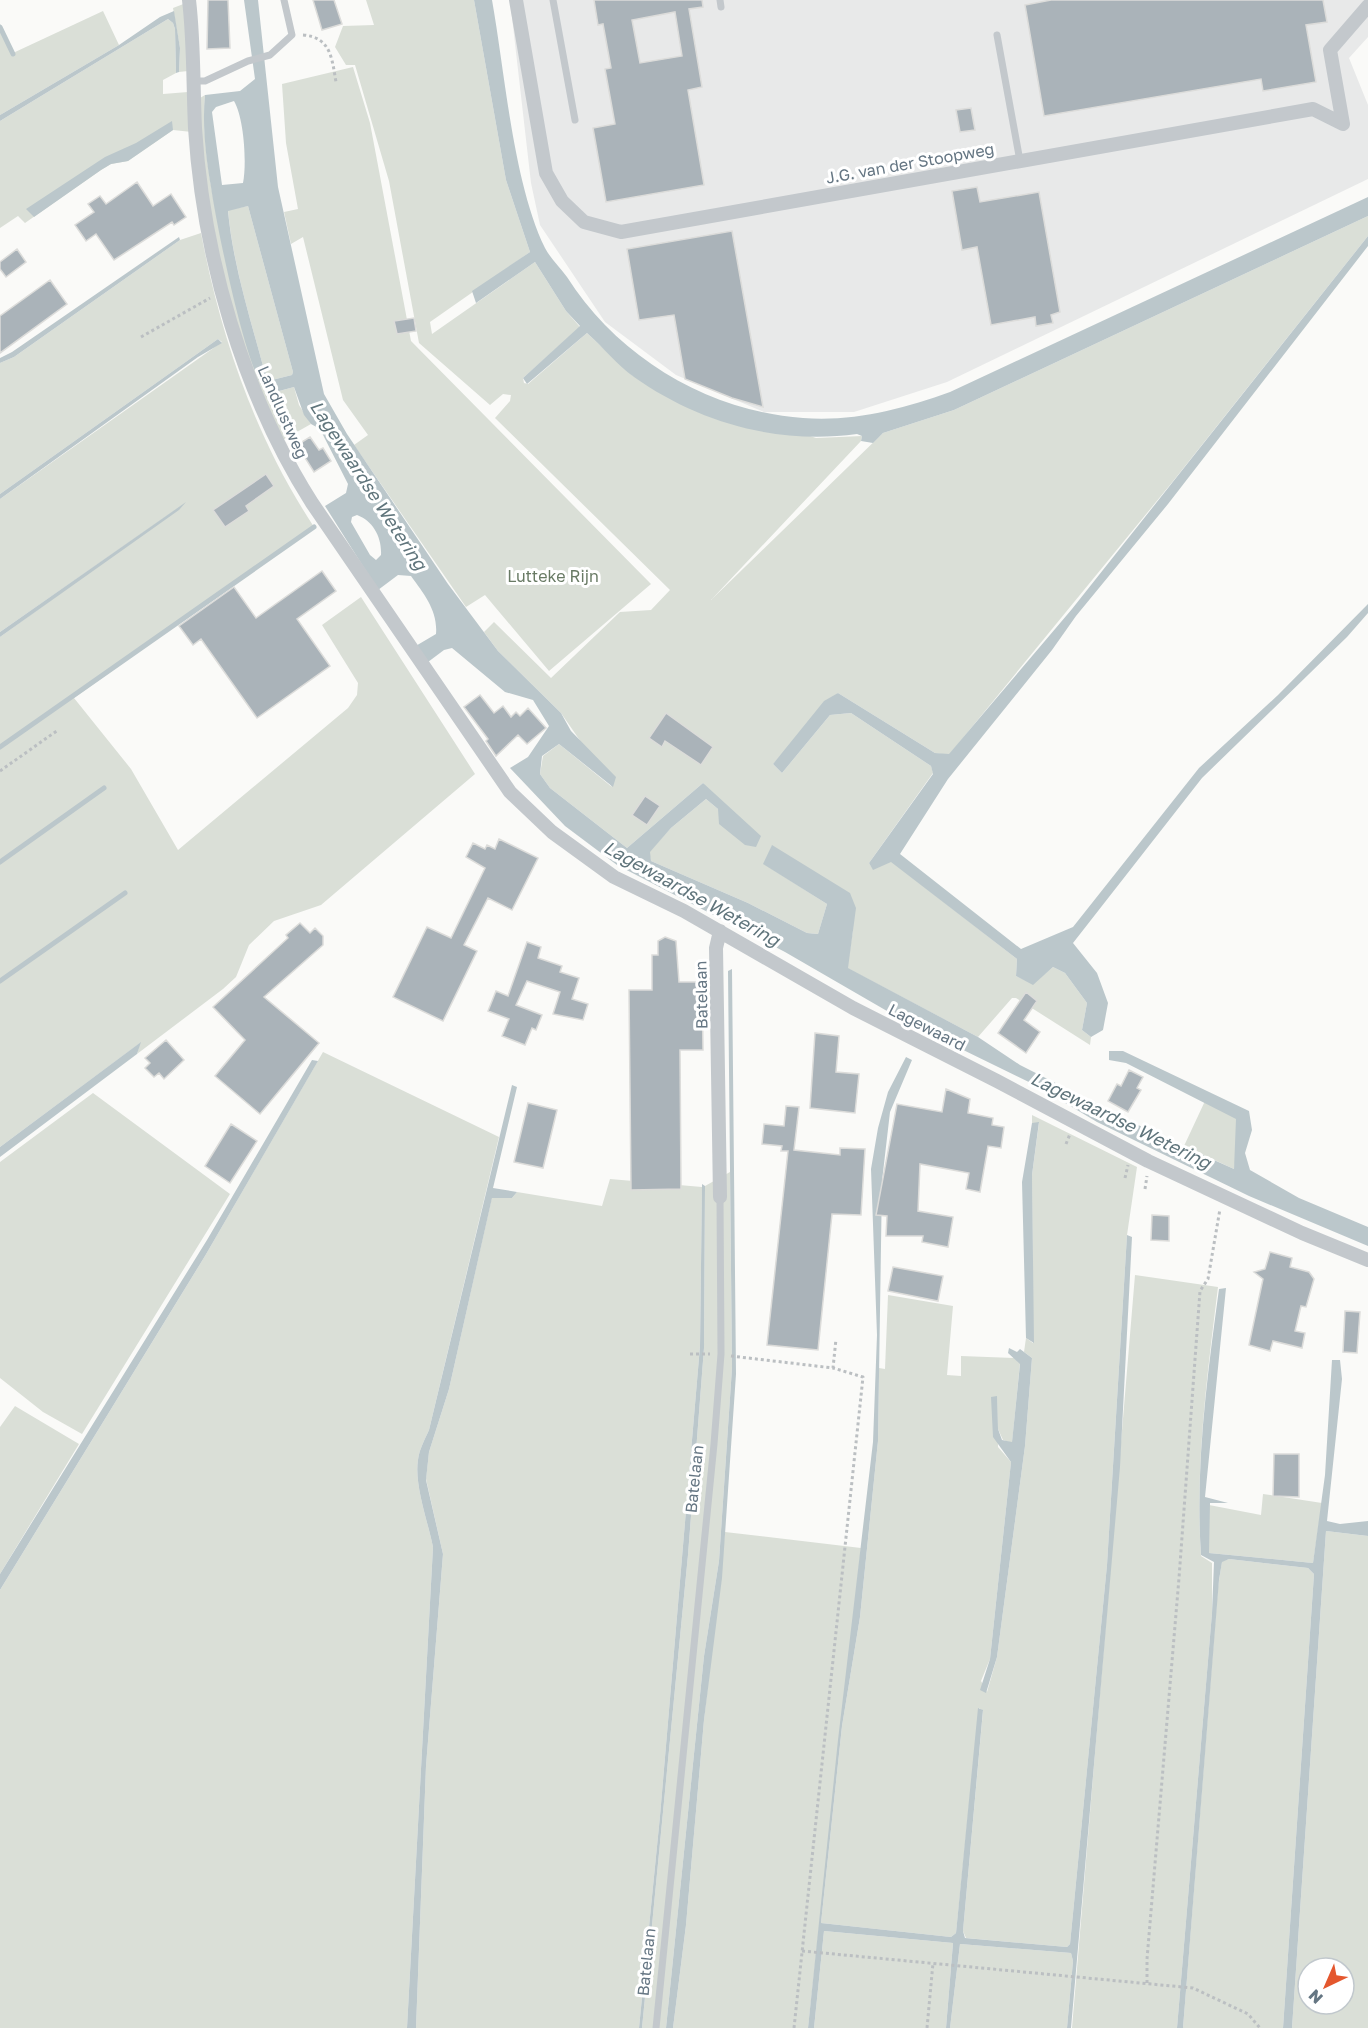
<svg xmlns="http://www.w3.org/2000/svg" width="1368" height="2028" font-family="'Golos Text',sans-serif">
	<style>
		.built { fill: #e8e9e9 }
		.green { fill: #dadfd7; fill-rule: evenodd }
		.water { fill: #bbc7cb; fill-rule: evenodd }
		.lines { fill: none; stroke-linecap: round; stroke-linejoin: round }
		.stream { stroke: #bbc7cb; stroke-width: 5 }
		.building { fill: #aab3b9; stroke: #dcdcda; stroke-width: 1.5; fill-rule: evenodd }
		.path { stroke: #bbbfc2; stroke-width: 3; stroke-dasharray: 3 3; stroke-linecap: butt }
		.service { stroke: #c3c8cc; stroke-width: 7 }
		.minor { stroke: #c3c8cc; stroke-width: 14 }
		.labels { text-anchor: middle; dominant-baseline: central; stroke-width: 6; stroke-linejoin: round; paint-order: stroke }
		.street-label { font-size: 16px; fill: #657683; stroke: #fff }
		.park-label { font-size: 16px; fill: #687a64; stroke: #fff }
		.water-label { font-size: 18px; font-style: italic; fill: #60757c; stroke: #fff }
	</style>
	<rect width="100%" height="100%" fill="#fafaf8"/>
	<path class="built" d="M510,0H1368V37L1349,58L1368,105V179L947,382L854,412H764L676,375L605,322L540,225L531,183Z"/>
	<path class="green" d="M366,0H474L506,180L530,252L430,322L432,334L535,262L566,311L580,327L523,378L524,383L528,384L587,333L633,376L816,438L862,436L861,441L711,600L883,433L954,410L1368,216V236L1174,480L949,755L935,753L838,693L773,764L782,773L830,715L851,713L931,766L933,773L869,863L873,869L891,861L1017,959L1016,976L1033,984L1053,967L1065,973L1087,1003L1082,1030L1091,1037L1090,1045L1016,998H1012L978,1037L847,968L853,930L772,846L764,864L827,904L818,934L807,933L748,903L651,861L649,852L671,828L706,799L718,809L745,845L703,783L627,848L550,788L540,774L543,756L559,744L612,787L561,713L498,651L484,632L494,622L551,678L620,612L651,610L670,590L495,418L510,401L511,395L503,394L490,405L419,343L389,181L355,65H346L335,47L343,26L374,25Z
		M186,3L188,71L179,72L180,48L173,8Z
		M103,11L119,45L0,115V24L13,53Z
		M168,19L173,23L175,29L176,73L163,80V94L188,92L192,132L173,130L128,161L111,164L101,170L25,223L18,216L0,228V121Z
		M353,67L370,123L411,341L651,584L549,671L485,595L466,607L354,445L368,435L343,400L303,237L291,244L284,212L298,209L286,143L282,84Z
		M205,95C201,146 213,197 223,246C235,299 243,345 268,394L294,387L299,405L311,424L281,441C234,337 198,212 200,98Z
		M248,206L293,372L292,375L272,380L268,379L263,366C249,314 233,264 228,210Z
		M201,233C221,338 255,437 314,527L74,698L131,769L178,850L348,708L357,695L358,683L322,625L361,597L475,774L321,905L274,921L249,945L236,977L223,989L137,1054L140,1043L0,1147V637L184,504L0,632V499L222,342L218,339L0,494V363L14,357L180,240Z
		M323,1052L499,1137L429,1430C425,1439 419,1450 418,1460C414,1484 428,1522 433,1547L407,2028H0V1590L205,1256Z
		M93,1093L230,1194L82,1434L43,1412L0,1378V1162Z
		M1205,1101L1242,1118L1234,1169L1184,1146Z
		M1032,1115L1137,1167L1127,1235L1107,1565L1070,1944L1067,1947L966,1938L963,1931L983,1711L979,1708L956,1933L951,1937L821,1923L842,1726L860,1617L878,1441L879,1368L885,1369L888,1295L953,1306L947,1375L961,1376V1356L1014,1358L1020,1363L1012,1443L1003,1440L998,1429L997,1396L998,1447L1011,1462L990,1659L981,1681L987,1692L997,1657L1025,1446L1032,1358L1024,1352L1026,1338L1033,1343L1032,1175L1039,1123H1032Z
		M730,1172L732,1368L719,1561L704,1656L666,2028H642L688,1555L704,1348L705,1186Z
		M610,1179L702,1187L700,1346L660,1816L639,2028H416L426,1766L443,1554L426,1479L429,1452L449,1389L492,1197L512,1198L517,1192L602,1206Z
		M1135,1275L1218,1287C1207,1376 1195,1466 1201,1556L1212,1563V1613L1177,2028H1072Z
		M15,1406L79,1444L0,1574V1427Z
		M1263,1494L1322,1503L1313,1563L1209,1553V1505L1261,1515Z
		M1326,1531L1368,1536V2028H1292ZM1308,1968H1344V2004H1308Z
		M725,1532L861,1548L808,2028H673L686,1925L704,1720Z
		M1229,1559L1308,1568L1314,1574L1283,2028H1183L1218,1587L1222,1561Z
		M824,1931L953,1943L946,2028H814Z
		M960,1944L1071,1953L1073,1961L1067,2028H950Z"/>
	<path class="water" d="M244,0H258L278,187L324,394L347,434L448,584L498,651L561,713L571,731L616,777L613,787L559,744L542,756L540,774L550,788L627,848L703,783L761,836L756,847L745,845L719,824L718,809L706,799L671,828L650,852L651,861L748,903L807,933L818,934L827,904L763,864L772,845L850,893L856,908L848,968L978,1037L1020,1065L1158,1135L1234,1169L1236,1119L1126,1063L1109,1060V1051H1123L1249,1111L1252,1130L1245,1153L1250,1170L1299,1198L1368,1227V1246L1249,1196L1097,1122L1037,1086L906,1022L785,952L617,865L565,826L510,768L528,757L549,726L533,700L505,692L452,648L444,650L424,665L414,647L436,634C438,611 424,594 411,576L398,575L378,590L325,506L346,493L348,484L320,429L311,424L304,415L294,387L268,394C247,378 216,222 211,187C206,158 202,125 205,95L240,91L255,79ZM234,101C244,118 247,163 243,183L222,185L212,112L216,107ZM248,206L293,372L292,375L272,380L268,379L263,366C249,314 233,264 228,211ZM357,515C373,521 382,537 381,555L376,560L370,555L351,522L352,517Z
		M474,0H492C505,73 513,182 545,248C550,258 560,267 567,277C618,357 707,411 803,418C853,422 903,409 950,392L1368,197V216L954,410L883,433L873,443L861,441L862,436L857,434C779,445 699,423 634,377C617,365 603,347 587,333L527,384L523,378L580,326L566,311L535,262L476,303L472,291L530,252L506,180Z
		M174,11L180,48L179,72L176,73L175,29L173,23L168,19L0,121V115L119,45L160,17Z
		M172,121L173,130L128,161L111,164L101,170L34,217L26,209L105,157L136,143Z
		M1368,236V246L1168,504L1076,616L1052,650L948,779L900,854L1021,949L1073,927L1199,768L1278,695L1368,604V613L1347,637L1202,778L1073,943L1097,973L1108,1003L1103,1030L1091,1037L1082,1030L1087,1003L1065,973L1053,967L1033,985L1016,976L1017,959L891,862L873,870L869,863L933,774L931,766L851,713L830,715L782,773L773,764L824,701L838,693L935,753L949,754L1072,609Z
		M179,237L180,240L14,357L0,363V358L12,352Z
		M218,339L222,343L198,357L0,499V494Z
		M186,502L179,510L0,637V632Z
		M732,969L736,1374L722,1578L704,1720L686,1925L673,2028H666L704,1656L719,1561L732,1368L728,971Z
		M141,1042L137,1054L0,1157V1147Z
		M906,1057L912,1060L890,1112L882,1181L878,1441L860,1617L842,1726L821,1923L951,1937L956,1933L978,1708L983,1710L963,1931L965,1938L1067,1947L1070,1944L1107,1565L1127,1235L1132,1237L1120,1467L1071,2028H1067L1073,1961L1071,1953L960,1944L950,2028H946L953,1943L824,1931L814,2028H808L838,1740L873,1442L877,1335L871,1169L878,1128L888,1092Z
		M312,1060L318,1061L205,1256L0,1590V1574L207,1240Z
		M512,1085L517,1087L493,1188L517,1192L512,1198H492L449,1389L429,1452L426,1480L443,1554L426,1766L416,2028H407L433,1547C428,1522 414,1484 418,1460C419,1450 425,1439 429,1430Z
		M1039,1122L1032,1175L1034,1343L1026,1338L1022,1182L1032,1123Z
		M702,1184L705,1186L704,1348L688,1555L642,2028H639L660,1816L700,1346Z
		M1226,1288L1205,1497L1228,1503H1210L1209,1553L1313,1563L1325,1475L1332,1360H1340L1342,1379L1327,1521L1340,1524L1368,1521V1536L1326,1531L1292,2028H1283L1314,1574L1308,1568L1229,1559L1222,1562L1219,1580L1183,2028H1177L1212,1613L1214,1562L1201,1555C1195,1467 1207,1377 1219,1289Z
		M1009,1348L1017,1352L1020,1349L1032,1358L1025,1446L997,1657L986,1693L980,1690L990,1659L1011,1462L993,1437L991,1397L997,1396L998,1429L1002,1440L1012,1442L1020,1364L1008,1353Z"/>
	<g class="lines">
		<path class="stream" d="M0,27L13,54
			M0,747L314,527
			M0,862L104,788
			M0,981L125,893"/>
	</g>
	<path class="building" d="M208,0H228L230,48L207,49Z
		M313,0H334L342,24L322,30Z
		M594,0H702L703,7L689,9L702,87L688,90L704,185L606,202L593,128L615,124L605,69L611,68L603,24L598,25ZM675,12L682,56L640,63L632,20Z
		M1051,0H1323L1327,22L1306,25L1316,82L1263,91L1261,79L1044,116L1025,5Z
		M971,108L975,130L960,132L956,110Z
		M137,182L153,206L171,194L186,217L174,225L172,222L114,260L96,234L86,241L75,225L94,212L88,204L100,196L106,204Z
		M977,187L980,202L1039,192L1060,312L1051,315L1053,323L1036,326L1035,317L991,325L977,247L962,250L952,191Z
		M732,231L741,282L763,407L732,398L685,379L674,315L639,320L627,249Z
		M17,249L26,262L6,277L0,269V262Z
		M50,280L67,304L0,353V316Z
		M414,318L416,331L397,334L394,321Z
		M310,437L319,450L323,448L331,461L314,472L297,445Z
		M266,474L274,486L246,506L249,511L225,527L213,510Z
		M322,571L336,591L297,619L330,666L257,718L201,639L193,645L179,626L234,587L256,618Z
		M480,695L494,713L503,706L511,717L516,712L520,716L528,708L546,728L527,744L518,735L496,756L486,741L488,739L464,707Z
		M666,713L713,747L701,765L665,741L662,747L649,738Z
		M645,796L660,806L647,825L632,815Z
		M499,839L538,858L512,910L488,898L464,945L477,951L443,1021L393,997L427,927L451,938L485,868L466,857L473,843L485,849L487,845L495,849Z
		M300,923L310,933L315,928L323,936V945L264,997L319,1043L260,1114L215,1076L245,1040L213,1007L288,938L286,935Z
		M665,937L676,941L679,982H702L703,1050H680L681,1189L631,1190L629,990H652V955H658V941Z
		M527,942L541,947L538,958L562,966L560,972L579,978L572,999L588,1004L583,1020L553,1014L560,992L527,981L516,1005L542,1015L536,1030L532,1028L525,1045L502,1036L509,1019L488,1011L496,991L508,996Z
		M1026,992L1037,1001L1024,1020L1040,1032L1026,1053L998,1033Z
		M815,1033L839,1036L836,1072L859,1074L855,1113L810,1108Z
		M166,1040L184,1060L164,1079L159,1073L154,1077L145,1068L150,1063L145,1058Z
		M1129,1070L1143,1077L1137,1088L1141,1090L1128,1112L1108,1101L1117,1084L1121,1086Z
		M946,1089L970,1099L968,1113L993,1118L992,1125L1004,1127L1001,1148L988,1146L980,1192L966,1189L969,1173L920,1164L918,1211L953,1217L948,1247L922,1242L923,1236H886L887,1216L876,1215L897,1104L942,1112Z
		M528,1103L557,1110L543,1168L514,1162Z
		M786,1106L799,1107L794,1150L840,1155V1148L865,1149L861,1215L832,1214L818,1350L767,1345L788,1151H781L782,1146L762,1144L764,1124L784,1126Z
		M231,1124L257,1141L230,1183L205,1166Z
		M1152,1215L1169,1216V1241L1151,1240Z
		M1270,1252L1292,1258L1290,1267L1309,1272L1314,1279L1306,1307L1301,1306L1295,1331L1305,1333L1302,1348L1273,1341L1270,1351L1249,1345L1263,1279L1254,1272L1265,1269Z
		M893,1267L943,1276L938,1301L888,1291Z
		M1345,1311L1360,1312L1357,1353L1343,1352Z
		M1274,1454H1299V1497L1273,1496Z"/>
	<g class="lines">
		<path class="path" d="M303,35C331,37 332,59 336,82
			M141,337L210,298
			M0,771L58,730
			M1066,1144L1070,1134
			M1125,1178L1128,1165
			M1145,1189L1147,1176
			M690,1354H710
			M731,1356L833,1368L836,1339
			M802,1951L1193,1988L1248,2014L1260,2028
			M1147,1983V1959L1179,1578L1200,1291L1208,1279L1220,1209
			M794,2028L863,1377L833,1368
			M927,2028L933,1963"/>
		<path class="service" d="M553,0L575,120
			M720,0L721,7
			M997,35L1020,161
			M195,81H205L248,61L270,55L292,35L284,0
			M656,2028L714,1444L721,1354L720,1197"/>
		<path class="minor" d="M189,0C194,42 193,85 195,128C203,257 243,394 312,503L510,792L552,832L614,877L684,911L853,1008L997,1081L1148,1161L1302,1233L1368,1260
			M516,0L546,173L562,201L584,222L621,232L1313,109L1343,124L1330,50L1368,6
			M720,1197L716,948L720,931"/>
	</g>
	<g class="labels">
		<g class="street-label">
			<text transform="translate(910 163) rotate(-10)">J.G. van der Stoopweg</text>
			<text transform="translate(283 412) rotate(66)">Landlustweg</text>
			<text transform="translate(701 995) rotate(-91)">Batelaan</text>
			<text transform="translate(927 1027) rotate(27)">Lagewaard</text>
			<text transform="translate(694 1479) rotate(-84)">Batelaan</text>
			<text transform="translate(646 1962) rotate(-84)">Batelaan</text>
		</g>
		<g class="park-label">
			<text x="553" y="576">Lutteke Rijn</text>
		</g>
		<g class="water-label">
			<text transform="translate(369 485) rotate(57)">Lagewaardse Wetering</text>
			<text transform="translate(692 893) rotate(29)">Lagewaardse Wetering</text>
			<text transform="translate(1121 1120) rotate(26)">Lagewaardse Wetering</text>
		</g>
	</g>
	<g transform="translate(1326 1986) rotate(224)"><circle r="28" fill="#ffffff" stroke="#c1c8cd" stroke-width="1.5"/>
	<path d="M0-4.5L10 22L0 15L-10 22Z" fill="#e4572e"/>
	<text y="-9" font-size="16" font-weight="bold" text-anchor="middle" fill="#657683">N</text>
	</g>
</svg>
